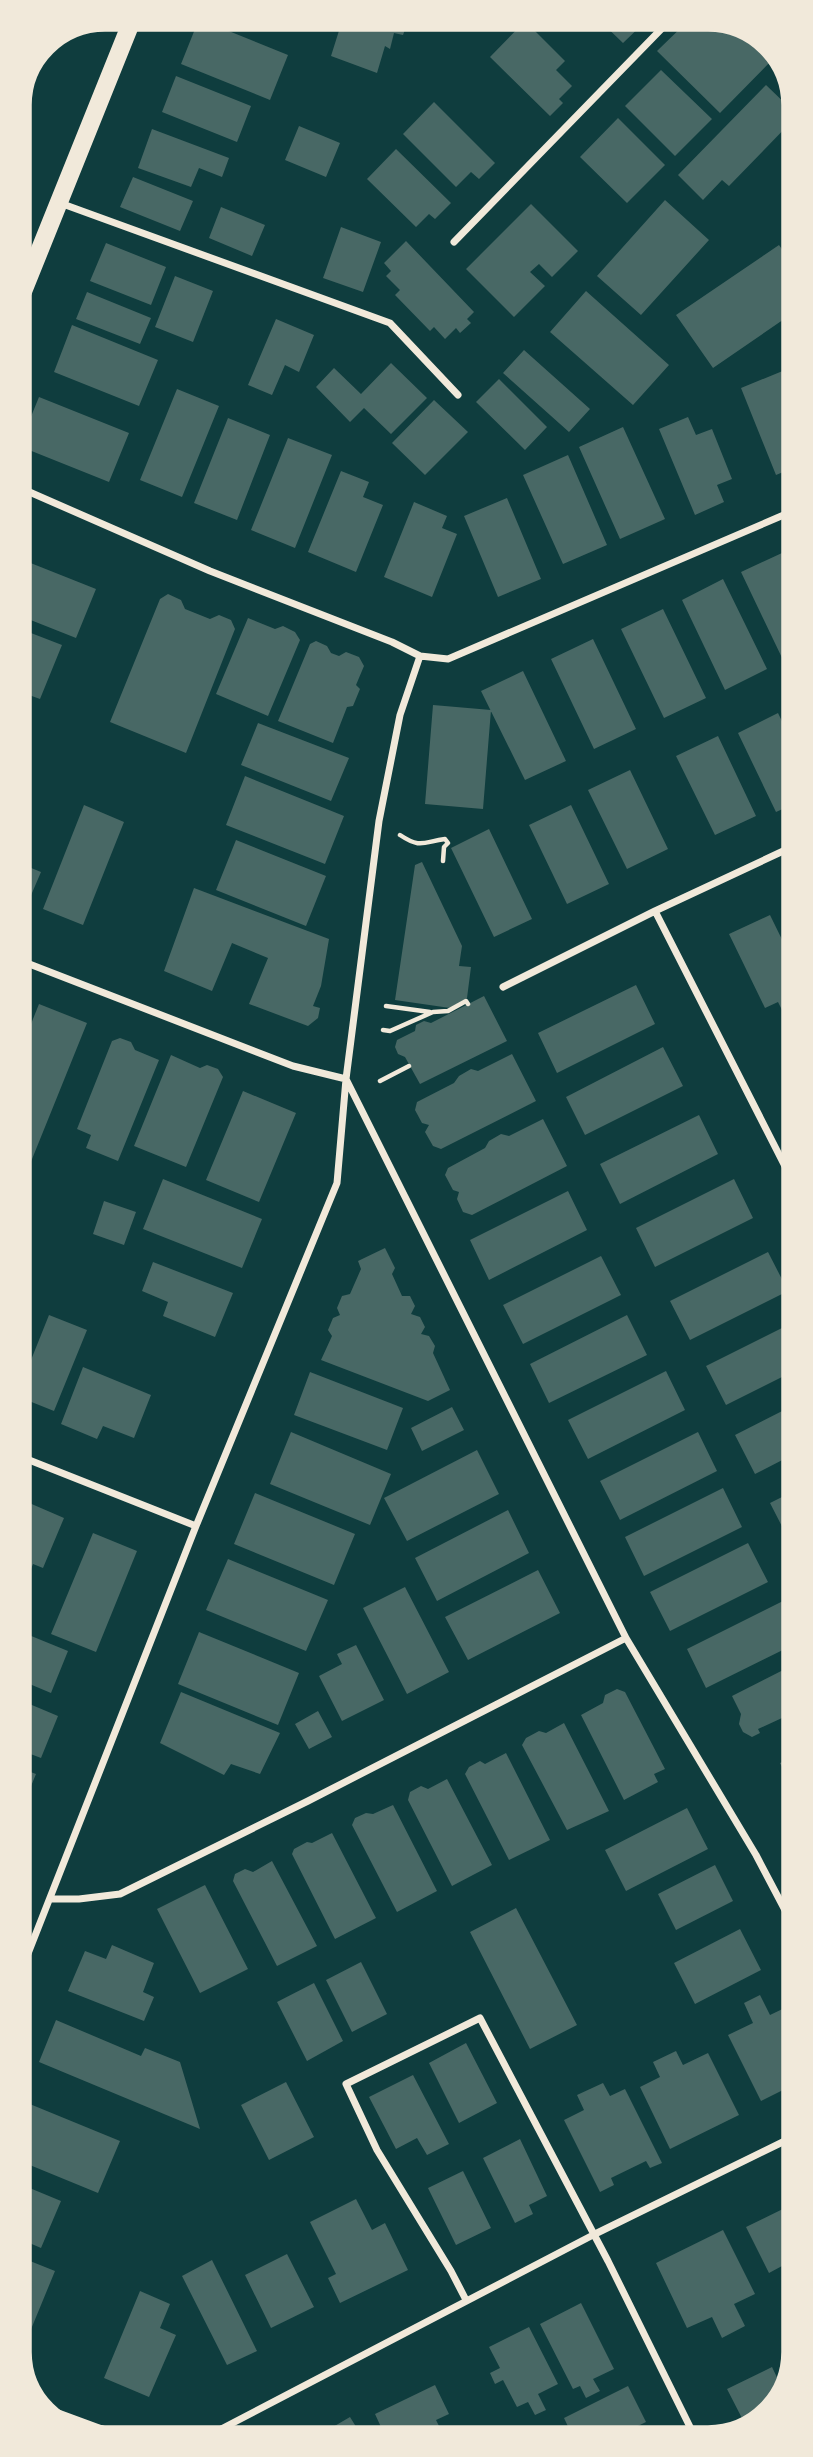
<svg xmlns="http://www.w3.org/2000/svg" width="813" height="2457" font-family="'Times New Roman',serif">
	<style>
		.building { fill: #486865 }
		.lines { fill: none; stroke-linecap: round; stroke-linejoin: round }
		.path { stroke: #f1e9da; stroke-width: 4.5 }
		.minor { stroke: #f1e9da; stroke-width: 7 }
		.secondary { stroke: #f1e9da; stroke-width: 14 }
		.primary { stroke: #f1e9da; stroke-width: 18 }
		.rim { fill: none; stroke: #f1e9da; stroke-width: 3.5 }
	</style>
	<rect width="100%" height="100%" fill="#0f3d3e"/>
	<path class="building" d="M343,18H409L403,35L394,33L390,49L385,46L377,73L331,56Z
		M597,18H649L623,43Z
		M691,18H714L743,30L773,59L720,113L657,51Z
		M199,19L288,55L270,100L181,64Z
		M525,21L565,61L556,70L572,86L559,99L563,103L550,116L490,57Z
		M661,70L712,119L675,156L625,106Z
		M176,76L251,106L237,142L162,112Z
		M27,80L29,94L24,100L18,104Z
		M766,85L793,111V120L729,186L722,180L703,200L678,175Z
		M434,102L495,163L479,179L471,172L456,187L403,134Z
		M618,118L665,165L627,203L580,157Z
		M299,126L340,143L326,177L285,160Z
		M152,129L229,158L222,177L199,168L191,187L138,168Z
		M396,149L451,203L435,219L429,214L416,227L367,179Z
		M133,177L193,201L180,231L120,207Z
		M665,200L709,240L641,315L597,276Z
		M531,204L578,251L552,277L539,264L530,272L545,286L514,317L466,269Z
		M221,207L265,225L252,256L209,238Z
		M341,227L381,242L363,292L323,278Z
		M406,241L474,312L467,319L471,323L460,333L456,328L445,339L434,327L430,331L395,295L400,290L386,276L391,271L384,263Z
		M106,243L166,267L151,305L90,281Z
		M779,245L793,265V313L713,368L676,315Z
		M175,276L213,291L193,342L155,327Z
		M586,291L669,365L633,405L550,332Z
		M87,292L151,318L140,344L76,319Z
		M276,319L314,335L299,372L285,365L272,395L248,385Z
		M72,325L158,360L139,406L54,372Z
		M524,350L590,409L569,432L503,373Z
		M391,363L427,398L391,434L364,408L350,422L316,387L334,368L361,394Z
		M785,370L793,390V468L776,475L741,388Z
		M499,379L547,427L525,450L476,402Z
		M177,389L219,406L182,497L140,480Z
		M39,397L129,433L109,482L19,446Z
		M434,400L468,432L425,475L392,443Z
		M688,417L696,435L712,429L732,479L717,485L724,502L695,515L659,429Z
		M228,418L270,435L237,520L194,503Z
		M623,427L665,519L620,539L579,447Z
		M288,438L332,455L295,548L251,530Z
		M568,455L607,545L563,564L523,475Z
		M341,471L369,482L363,497L383,505L356,572L308,552Z
		M507,498L541,579L498,597L464,516Z
		M414,502L447,516L442,528L457,534L432,597L384,577Z
		M782,553L793,577V657L784,662L741,572Z
		M18,558L96,589L76,638L18,615Z
		M723,579L767,669L725,690L682,600Z
		M168,594L181,600L185,609L210,619L219,615L231,620L235,629L186,753L110,722L160,599Z
		M663,609L706,698L664,718L621,629Z
		M248,618L275,629L283,626L295,632L300,640L268,716L216,694Z
		M18,628L62,645L40,699L18,691Z
		M593,639L636,729L594,749L551,659Z
		M316,641L327,646L331,653L339,656L346,652L359,657L364,666L356,685L360,689L353,706L347,707L333,743L278,721L310,644Z
		M523,671L566,761L525,780L481,691Z
		M433,705L491,710L483,809L425,804Z
		M778,713L793,744L794,804L776,812L738,733Z
		M18,721L30,726L19,754H18Z
		M258,723L349,758L331,801L241,765Z
		M718,736L756,816L715,835L676,756Z
		M630,770L668,849L627,869L588,790Z
		M245,776L344,816L325,864L226,825Z
		M84,805L124,822L83,925L43,909Z
		M571,805L609,884L567,904L529,825Z
		M489,829L532,919L494,937L451,848Z
		M236,840L326,876L306,926L216,890Z
		M422,862L462,946L459,966L471,967L467,998L450,1008L395,1000L415,865Z
		M19,863L41,872L26,907L19,904Z
		M194,888L329,939L321,986L313,1006L320,1008L318,1018L308,1026L249,1004L268,958L232,943L212,991L164,971Z
		M770,915L794,964V1034L778,1002L765,1008L729,934Z
		M636,985L655,1024L557,1073L538,1033Z
		M484,996L507,1041L420,1084L405,1057L398,1054L395,1047L397,1040L415,1031L416,1025L424,1021L431,1023Z
		M39,1004L87,1023L26,1174L19,1171V1054Z
		M120,1038L131,1042L135,1050L159,1060L118,1161L86,1148L91,1135L77,1129L112,1041Z
		M663,1047L683,1086L585,1135L566,1097Z
		M512,1054L536,1101L441,1149L433,1146L425,1132L429,1125L422,1123L415,1110L417,1102L454,1083L459,1076L471,1069L478,1071Z
		M171,1055L200,1068L207,1065L218,1069L223,1077L186,1167L134,1146Z
		M243,1091L296,1113L259,1202L206,1180Z
		M699,1115L718,1154L620,1204L600,1164Z
		M543,1119L567,1166L472,1215L463,1212L457,1199L459,1192L453,1190L445,1175L448,1168L485,1148L489,1141L501,1134L509,1136Z
		M163,1179L262,1219L242,1268L143,1229Z
		M734,1179L753,1218L655,1267L636,1228Z
		M568,1191L587,1230L489,1280L470,1240Z
		M104,1201L136,1212L124,1245L93,1234Z
		M385,1248L395,1268L392,1274L402,1296H410L415,1306L411,1314L420,1317L425,1327L421,1334L429,1336L435,1346L433,1353L450,1390L428,1401L321,1360L332,1336L328,1330L333,1318L340,1315L337,1308L342,1296L350,1294L361,1269L358,1261Z
		M768,1252L788,1291L690,1340L670,1301Z
		M601,1256L621,1295L523,1344L503,1305Z
		M153,1262L233,1293L215,1337L163,1316L168,1302L142,1291Z
		M49,1315L87,1330L54,1411L19,1397V1390Z
		M627,1315L647,1355L549,1403L530,1364Z
		M794,1322V1371L726,1405L706,1366Z
		M83,1367L151,1395L134,1438L103,1426L97,1439L61,1424Z
		M666,1371L685,1410L588,1459L568,1420Z
		M310,1372L403,1408L387,1450L294,1415Z
		M794,1405V1454L755,1474L735,1435Z
		M452,1407L464,1430L422,1451L411,1428Z
		M291,1432L391,1474L370,1525L270,1484Z
		M698,1432L717,1471L620,1520L600,1481Z
		M477,1450L499,1494L407,1541L384,1498Z
		M723,1488L742,1527L644,1576L625,1537Z
		M794,1491V1540L790,1542L770,1503Z
		M255,1493L355,1534L334,1585L234,1544Z
		M27,1502L64,1518L43,1568L33,1564L20,1596L19,1520Z
		M508,1510L529,1553L437,1601L415,1558Z
		M93,1533L137,1551L96,1652L51,1634Z
		M748,1543L768,1582L670,1631L650,1592Z
		M228,1559L328,1600L306,1651L206,1610Z
		M538,1570L560,1613L468,1660L445,1617Z
		M405,1587L449,1672L407,1694L363,1608Z
		M785,1600L795,1619V1644L706,1688L687,1649Z
		M19,1631L68,1651L51,1693L20,1680Z
		M199,1632L299,1673L278,1725L178,1684Z
		M356,1645L384,1700L342,1721L319,1676L342,1664L337,1654Z
		M795,1664V1712L758,1729L760,1733L752,1737L743,1732L739,1724L741,1714L732,1696Z
		M617,1689L625,1692L665,1769L654,1774L658,1782L624,1800L581,1715L603,1703L605,1695Z
		M181,1692L280,1733L260,1774L231,1764L224,1775L160,1743Z
		M20,1700L58,1716L41,1758L20,1750Z
		M318,1711L332,1737L309,1749L295,1724Z
		M564,1723L609,1811L567,1830L522,1745L526,1738L539,1731L546,1733Z
		M506,1753L550,1840L509,1860L465,1774L469,1767L480,1761L485,1764Z
		M795,1756V1792L780,1763Z
		M20,1768L36,1774L20,1813Z
		M447,1779L492,1865L452,1886L408,1800L410,1792L421,1786L428,1789Z
		M393,1805L437,1891L397,1912L352,1825L355,1818L366,1813L373,1814Z
		M687,1808L708,1849L626,1891L605,1850Z
		M332,1833L376,1918L335,1939L292,1854L294,1849L307,1842L312,1843Z
		M272,1861L317,1946L277,1966L233,1881L235,1874L245,1869L253,1872Z
		M715,1865L733,1901L676,1930L658,1894Z
		M205,1885L248,1969L200,1993L157,1909Z
		M516,1908L577,2025L530,2049L470,1932Z
		M740,1929L761,1970L695,2004L674,1963Z
		M112,1945L154,1963L143,1992L154,1997L144,2021L68,1991L85,1951L106,1959Z
		M361,1962L387,2014L352,2032L326,1980Z
		M314,1983L343,2041L307,2061L277,2002Z
		M760,1995L770,2015L795,2003V2084L761,2101L728,2035L753,2023L744,2003Z
		M56,2020L141,2056L145,2048L180,2062L200,2129L39,2062Z
		M466,2043L497,2103L459,2123L429,2063Z
		M676,2051L683,2065L708,2053L739,2115L670,2149L640,2087L660,2077L653,2062Z
		M413,2075L449,2144L427,2155L417,2138L396,2149L369,2097Z
		M286,2082L314,2137L269,2160L241,2105Z
		M603,2083L610,2096L625,2089L662,2163L650,2168L646,2161L611,2178L614,2185L600,2192L564,2120L584,2110L577,2095Z
		M20,2100L120,2141L98,2193L20,2161Z
		M520,2139L547,2196L529,2205L533,2214L515,2223L483,2158Z
		M463,2171L491,2228L456,2245L428,2188Z
		M20,2184L61,2201L41,2248L20,2239Z
		M356,2199L372,2230L385,2223L408,2270L340,2303L328,2278L336,2274L310,2222Z
		M795,2203V2259L769,2273L746,2227Z
		M723,2230L755,2294L734,2304L745,2326L722,2338L712,2317L687,2328L656,2263Z
		M287,2254L314,2307L271,2328L245,2275Z
		M20,2257L55,2271L20,2356Z
		M212,2260L257,2351L227,2365L182,2276Z
		M140,2291L170,2304L160,2328L176,2335L149,2397L104,2378Z
		M581,2303L614,2369L593,2379L600,2391L586,2398L580,2386L573,2389L540,2324Z
		M529,2327L558,2384L538,2394L546,2410L535,2415L528,2402L517,2407L503,2380L495,2384L490,2373L500,2368L489,2347Z
		M772,2367L783,2390L777,2406L746,2426L727,2389Z
		M435,2385L449,2414L436,2420L445,2438H386L375,2414Z
		M628,2386L646,2422L615,2437H568L572,2435L564,2418Z
		M350,2417L363,2438H314Z"/>
	<g class="lines">
		<path class="path" d="M400,835C421,849 423,842 445,839L448,843L444,847L443,861
			M386,1006L430,1012
			M383,1030L390,1031L433,1012L448,1011L466,1001L468,1004
			M380,1081L409,1066"/>
		<path class="minor" d="M60,203L390,323L458,395
			M454,242L672,18
			M18,487L210,571L392,642L420,656L448,659L793,511
			M655,911L794,1184
			M19,960L293,1066L346,1079L626,1638L756,1855L795,1929
			M503,987L655,911L794,846
			M19,1456L196,1526
			M51,1899H79L120,1894L308,1801L626,1638
			M20,1974L196,1526L337,1183L346,1079L379,821L400,715L420,656
			M466,2300L451,2271L377,2150L346,2084L480,2018L608,2261L695,2437
			M202,2439L595,2234L795,2136"/>
		<path class="secondary" d="M43,2411L119,2439"/>
		<path class="primary" d="M18,304L133,18"/>
	</g>
	<path d="M0 0H813V2457H0ZM105 30H708A75 75 0 0 1 783 105V2352A75 75 0 0 1 708 2427H105A75 75 0 0 1 30 2352V105A75 75 0 0 1 105 30Z" fill="#f1e9da" fill-rule="evenodd"/>
	<path class="rim" d="M105 30H708A75 75 0 0 1 783 105V2352A75 75 0 0 1 708 2427H105A75 75 0 0 1 30 2352V105A75 75 0 0 1 105 30Z"/>
</svg>
